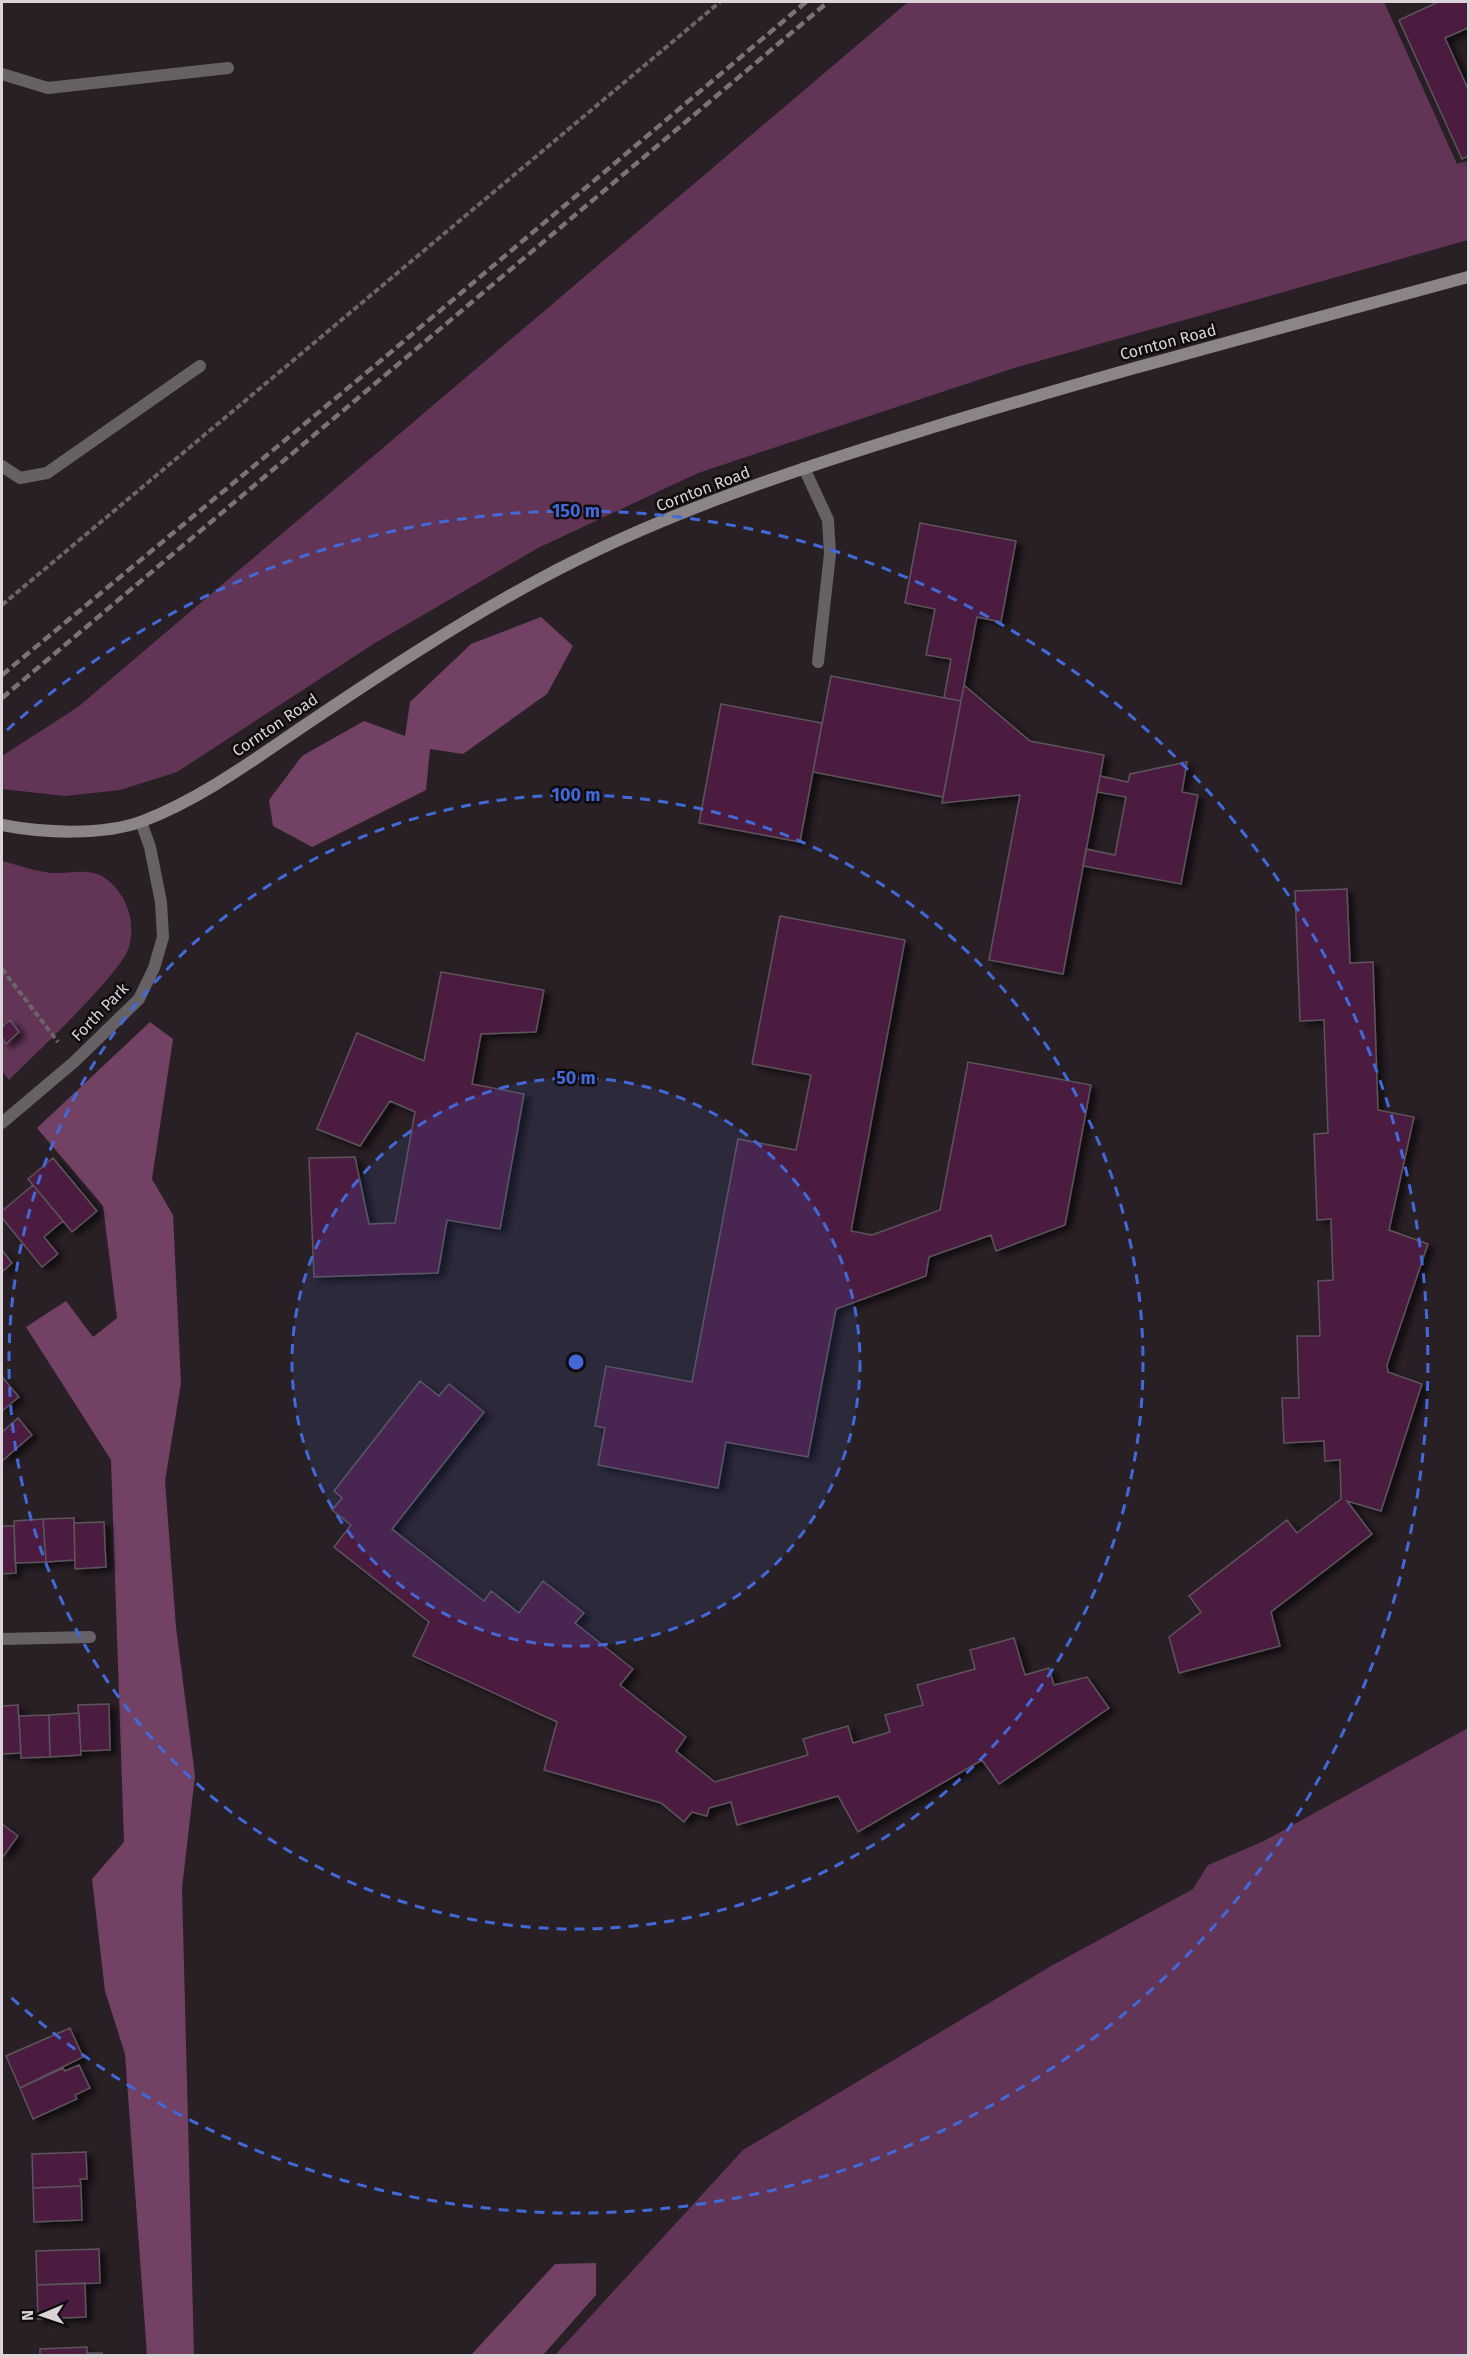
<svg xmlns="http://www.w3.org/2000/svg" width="1470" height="2357" font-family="'Fira Sans',sans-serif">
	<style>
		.green { fill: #623556 }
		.forest { fill: #724164 }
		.building { fill: #4c1f40; stroke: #5d535a; stroke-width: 1.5; filter: url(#shadow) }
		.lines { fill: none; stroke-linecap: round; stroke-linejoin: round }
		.path { stroke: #6c6469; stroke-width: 4; stroke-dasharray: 6 3; stroke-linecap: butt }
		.service { stroke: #666164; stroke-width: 12 }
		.minor { stroke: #666164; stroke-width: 12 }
		.secondary { stroke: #8b8489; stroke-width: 12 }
		.rail { stroke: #797277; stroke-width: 4.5; stroke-dasharray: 9 4.5; stroke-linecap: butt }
		.ring { fill: none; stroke: #4369d8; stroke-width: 3; stroke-dasharray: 10 8 }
		.labels { text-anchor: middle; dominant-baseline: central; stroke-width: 5; stroke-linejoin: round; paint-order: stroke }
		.street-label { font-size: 16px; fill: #dad4d8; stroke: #0f0b0e }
		.centre { fill: #4369d8; stroke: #0f0b0e; stroke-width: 3 }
		.ring-label { font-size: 18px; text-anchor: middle; font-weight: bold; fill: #4369d8; stroke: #0f0b0e; stroke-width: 5; stroke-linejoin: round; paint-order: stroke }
	</style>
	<defs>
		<filter id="shadow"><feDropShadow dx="6" dy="4" stdDeviation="3" flood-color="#0009"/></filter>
	</defs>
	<rect width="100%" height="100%" fill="#292026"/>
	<path class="green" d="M908,2H1384L1457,164L1468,160V240L1014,368L698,473L538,548L375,643L177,772L120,790L65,796L2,789V756L78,707Z
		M2,861C18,865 34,871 51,873C69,874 89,867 105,878C127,894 136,922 129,947C121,974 33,1056 9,1080L2,1071Z
		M1468,1728V2355H555L743,2150L1051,1966L1193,1889L1208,1865L1264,1841Z"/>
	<path class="forest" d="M541,617L573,646L547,694L463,754L430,749L426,790L312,847L273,826L269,800L302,756L364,721L405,736L410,702L471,644Z
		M150,1022L173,1039L152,1179L173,1215L181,1383L165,1481L176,1627L195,1776L182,1888L194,2356L147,2355L125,2054L105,1991L92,1879L124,1842L111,1460L26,1327L66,1301L93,1337L117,1318L103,1206L37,1128Z
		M596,2263V2295L543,2355H471L555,2264Z"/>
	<path class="building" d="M1438,2H1468V28L1445,38L1468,89V156L1462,159L1399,20Z
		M920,523L1016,541L1001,622L977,617L961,701L944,698L951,659L926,655L935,609L905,603Z
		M831,676L961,701L943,797L813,772Z
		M964,685L1030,741L1104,755L1063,974L989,960L1020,795L942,803Z
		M721,704L822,723L800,842L699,823Z
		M1187,762L1182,792L1198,795L1181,884L1083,866L1086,849L1115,855L1126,797L1097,792L1100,776L1128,782L1130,774Z
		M1347,889L1350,963L1373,962L1378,1110L1414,1117L1389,1230L1428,1244L1387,1365L1388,1372L1422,1384L1381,1511L1347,1501L1372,1534L1271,1612L1280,1646L1179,1673L1169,1637L1201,1612L1189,1596L1287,1520L1297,1533L1341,1499L1340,1460L1325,1461L1324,1441L1284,1443L1282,1398H1299L1297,1336H1320L1318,1281L1333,1280L1331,1219L1317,1220L1314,1134L1328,1133L1324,1020L1300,1021L1295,891Z
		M780,916L905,940L851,1231L872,1235L940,1210L968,1062L1091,1085L1065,1225L996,1251L991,1235L929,1257L926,1276L836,1309L808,1457L726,1442L718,1488L598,1465L605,1428L595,1426L606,1366L692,1382L738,1139L796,1150L811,1075L752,1064Z
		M441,972L544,990L536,1032L481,1034L472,1084L524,1094L500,1229L447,1220L438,1273L314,1277L309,1158L355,1157L369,1224L395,1223L415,1112L390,1101L360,1146L317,1129L357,1033L424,1061Z
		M10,1020L19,1032L6,1044L2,1038V1027Z
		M53,1158L97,1211L72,1232L28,1179Z
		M33,1185L63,1221L44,1237L58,1254L42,1267L2,1218V1211Z
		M2,1250L12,1263L2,1272Z
		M3,1378L19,1397L2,1411V1379Z
		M420,1381L439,1396L449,1384L484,1412L392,1529L484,1601L491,1591L519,1613L543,1581L584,1613L575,1623L633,1669L620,1685L686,1737L676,1751L715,1782L808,1755L803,1739L848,1726L853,1743L890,1732L885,1715L923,1705L917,1685L975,1669L970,1650L1014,1638L1025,1675L1049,1668L1054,1685L1087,1677L1109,1708L999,1784L982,1760L858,1832L838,1796L737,1825L731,1802L709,1808L707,1816L692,1812L684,1822L661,1803L544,1770L557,1722L413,1656L429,1622L334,1547L351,1525L332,1510L342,1498L334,1491Z
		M18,1418L32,1435L2,1461V1432Z
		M74,1518L75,1560L46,1562L43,1519Z
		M43,1519L46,1562L15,1563L14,1521Z
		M104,1522L106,1567L75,1569L74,1523Z
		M2,1526H14L16,1573L2,1574Z
		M109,1704L110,1750L81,1751L78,1705Z
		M18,1705L21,1753L2,1754V1706Z
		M79,1713L81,1755L50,1757L49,1715Z
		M49,1715L50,1757L21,1758L19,1716Z
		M2,1824L18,1836L2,1858Z
		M70,2028L83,2057L20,2088L6,2056Z
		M79,2065L90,2088L75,2095L77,2099L33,2119L20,2088L63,2068L65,2071Z
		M86,2152L87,2179H80L81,2186L33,2188L32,2154Z
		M81,2186L82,2220L34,2222L33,2188Z
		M99,2249L100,2283L37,2285L36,2251Z
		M85,2283L86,2317L38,2319L37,2285Z
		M87,2347V2353H102V2356H40V2349Z"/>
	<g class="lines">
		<path class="path" d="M2,605L720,2
			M2,969L58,1042"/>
		<path class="service" d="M2,74L48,88L228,68
			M2,466L20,478L47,473L200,366
			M804,468L828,520L830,554L818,662
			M2,1639L90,1637"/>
		<path class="minor" d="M2,1123L74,1062L139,999L154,968L163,937L161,902L150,847L141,822"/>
		<path class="secondary" d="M2,825C43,833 103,836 143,821C205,797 260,755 314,719C387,670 460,622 538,580C654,517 782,474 908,435C1093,377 1281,328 1468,277"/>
		<path class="rail" d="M2,675L372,368L806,2
			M2,698L828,2"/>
	</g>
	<circle cx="576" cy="1362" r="284" fill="#4369d8" fill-opacity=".12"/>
	<g class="ring">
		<circle cx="576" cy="1362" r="284"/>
		<circle cx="576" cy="1362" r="567"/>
		<path d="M7 730A851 851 0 1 1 7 1994"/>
	</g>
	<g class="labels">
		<g class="street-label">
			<text transform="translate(1168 342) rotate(-15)">Cornton Road</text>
			<text transform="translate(703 489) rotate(-21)">Cornton Road</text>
			<text transform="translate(275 725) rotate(-34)">Cornton Road</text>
			<text transform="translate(100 1012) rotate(-46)">Forth Park</text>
		</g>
	</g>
	<circle cx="576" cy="1362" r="9" class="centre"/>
	<g class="ring-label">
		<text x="576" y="517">150 m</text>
		<text x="576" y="801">100 m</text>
		<text x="576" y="1084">50 m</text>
	</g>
	<rect width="1470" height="2357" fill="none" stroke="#dad4d8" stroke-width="6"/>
	<g transform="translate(42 2315) rotate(268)" stroke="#0f0b0e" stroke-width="4.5" paint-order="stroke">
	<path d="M0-4.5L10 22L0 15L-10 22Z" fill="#dad4d8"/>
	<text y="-9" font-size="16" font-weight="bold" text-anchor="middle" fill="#dad4d8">N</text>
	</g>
</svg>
